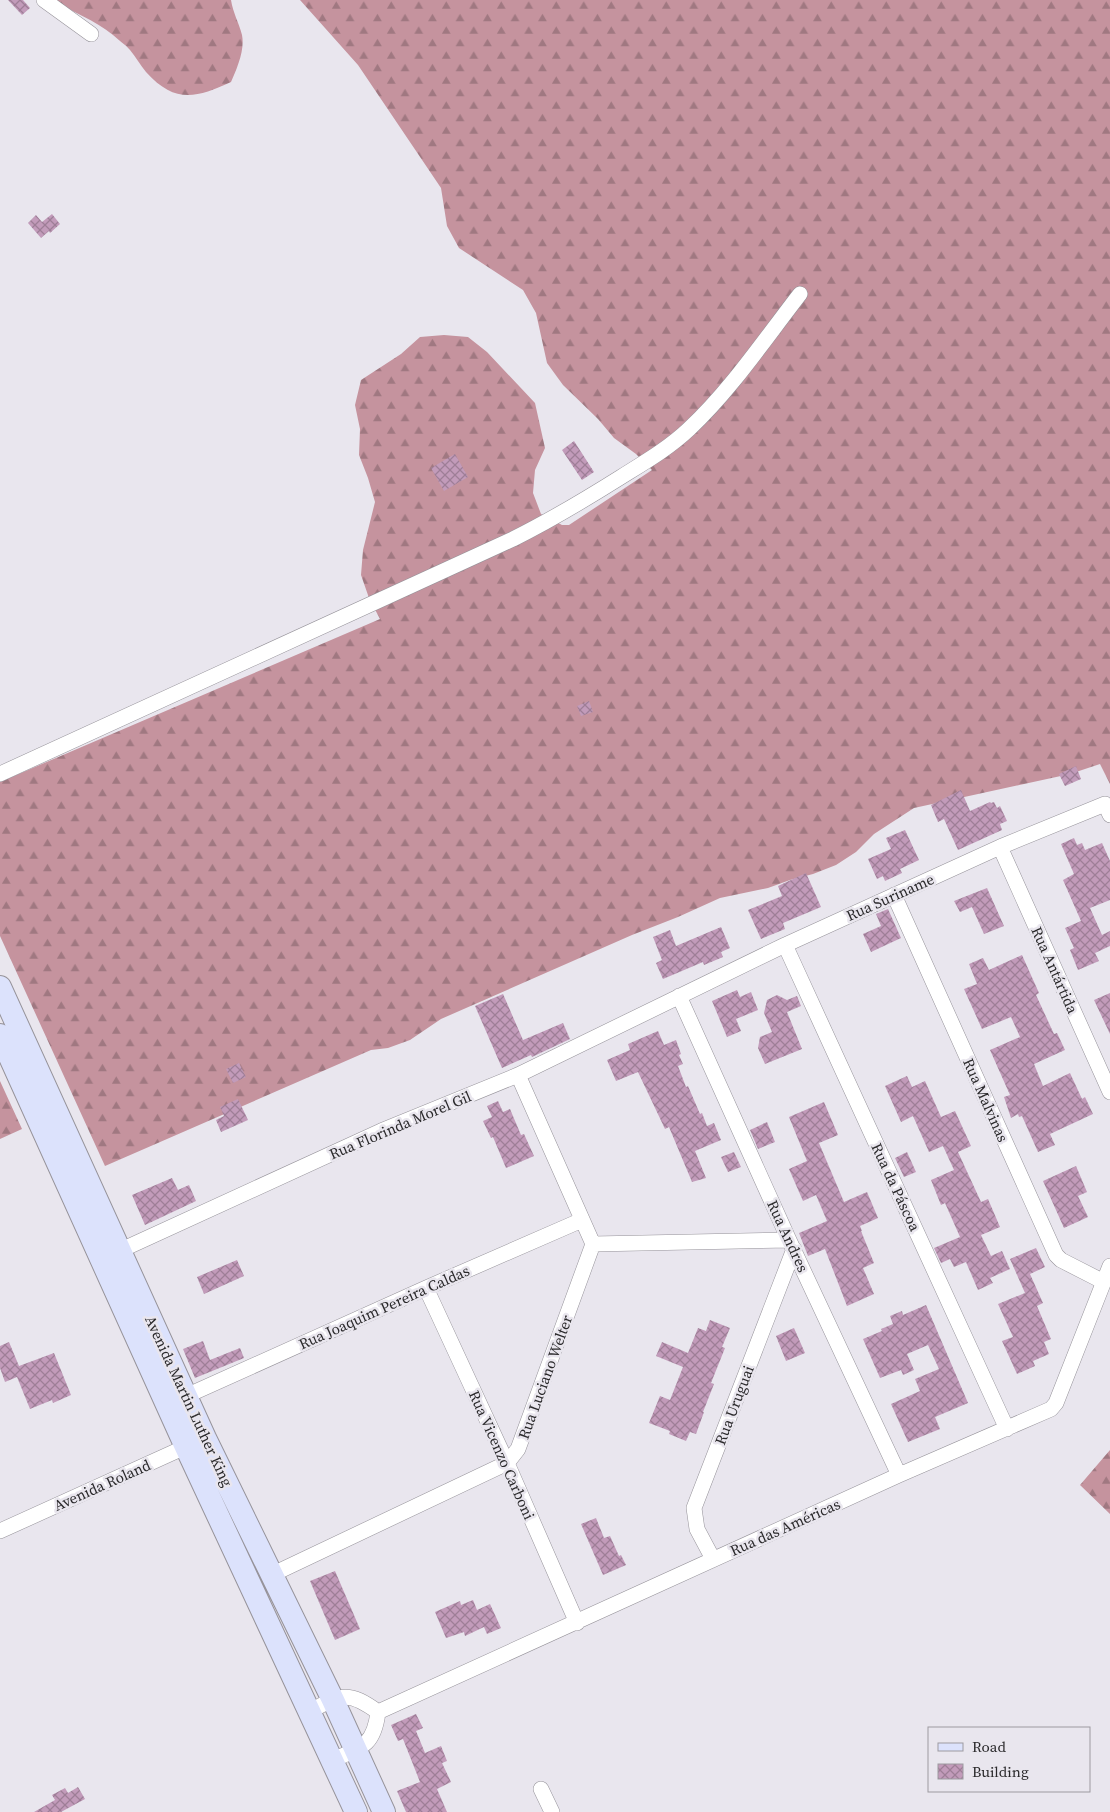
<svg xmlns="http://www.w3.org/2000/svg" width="1110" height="1812" font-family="'Source Serif 4',serif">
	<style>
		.forest { fill: url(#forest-firs) }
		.building { fill: url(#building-cross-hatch) }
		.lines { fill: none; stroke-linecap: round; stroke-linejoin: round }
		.street-casing { stroke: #96939a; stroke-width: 16 }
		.secondary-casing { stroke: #96939a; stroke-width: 24 }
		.street { stroke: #fff; stroke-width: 15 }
		.secondary { stroke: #dce2fc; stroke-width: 22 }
		.labels { text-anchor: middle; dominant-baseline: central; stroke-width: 5; stroke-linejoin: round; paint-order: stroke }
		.street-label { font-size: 15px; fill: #2a292b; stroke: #e9e6ee }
	</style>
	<defs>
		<pattern id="forest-firs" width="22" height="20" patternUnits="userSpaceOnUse" patternTransform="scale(1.25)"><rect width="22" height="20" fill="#c5939e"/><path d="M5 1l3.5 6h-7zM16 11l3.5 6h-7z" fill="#a07881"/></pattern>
		<pattern id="building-cross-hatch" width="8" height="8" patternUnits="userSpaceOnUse" patternTransform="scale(1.25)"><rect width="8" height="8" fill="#c29bba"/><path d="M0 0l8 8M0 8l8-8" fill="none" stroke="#9e7e97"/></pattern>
	</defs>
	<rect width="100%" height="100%" fill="#e9e6ee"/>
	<path class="forest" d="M53,0H231C233,13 239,23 242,35C245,50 237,68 231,82C196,98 175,104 146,72C140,65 136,57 130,50C125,44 118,40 113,35C95,20 72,12 53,0Z
		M300,0H1110V784L1100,764L1070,774L914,808L874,834L856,852L836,865L813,874L790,880L768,888L720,898L678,917L632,935L441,1019L410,1040L388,1048L371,1050L105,1166L0,936V782L380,619L369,598L361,575L363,550L375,502L368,478L359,455L360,429L355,405L361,380L401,354L420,337L444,335L468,337L487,352L535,403L545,448L535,470L533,493L541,514L562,525H569L652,470L636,454L614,438L598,419L563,385L547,363L536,313L523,290L459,248L447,226L441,188L358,65Z
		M0,1081L22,1129L0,1139Z
		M1110,1450V1514L1080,1485Z"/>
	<path class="building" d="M8,0H23L30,8L22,15Z
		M52,214L60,224L50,233L49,231L41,238L28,223L36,215L42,222Z
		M574,441L594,472L582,480L562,450Z
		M455,454L468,477L444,491L431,468Z
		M589,701L593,712L581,716L577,706Z
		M1076,766L1081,779L1065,786L1059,774Z
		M961,790L970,811L990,802L991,803L994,802L997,808L1000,806L1007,821L1000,824L1002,830L958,850L944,819L938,822L931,805Z
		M905,830L919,860L900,869L902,873L885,881L883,876L877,879L868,859L891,849L886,838Z
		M1074,838L1077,845L1082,843L1085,850L1102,843L1110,861V900L1090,908L1102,935L1110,931V946L1095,953L1099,961L1078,970L1070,950L1074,948L1065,928L1081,921L1063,880L1074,874L1061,844Z
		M806,873L821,907L783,923L785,929L761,939L748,910L782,896L778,886Z
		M987,888L1004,926L984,934L972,907L960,912L954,901Z
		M888,909L901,938L871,952L863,934L881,926L876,914Z
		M721,927L730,948L721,952L723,957L704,965L703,962L663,979L656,963L662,960L653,937L670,930L676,946Z
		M1022,955L1039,993L1036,995L1054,1034L1057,1033L1065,1050L1034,1064L1043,1086L1070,1073L1082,1099L1085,1097L1093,1114L1050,1134L1055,1145L1038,1152L1022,1116L1019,1117L1018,1114L1011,1118L1004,1097L1010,1095L990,1050L1020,1037L1011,1017L982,1029L964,989L977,984L969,964L983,958L989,970Z
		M737,990L740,997L751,992L758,1010L736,1019L741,1031L727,1037L712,1001Z
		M1110,993V1034L1094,1000Z
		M503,994L523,1040L563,1023L570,1039L532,1057L531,1055L502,1068L475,1006Z
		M777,995L787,1000L797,996L801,1006L787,1012L802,1049L765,1064L758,1048L760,1037L772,1032L764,1013L767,1000Z
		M658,1031L664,1045L676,1040L681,1054L679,1055L683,1064L678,1066L686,1087L688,1086L700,1114L702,1113L707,1126L714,1123L721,1140L695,1151L706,1178L692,1182L669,1127L665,1129L638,1072L616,1081L607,1060L630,1050L628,1044Z
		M239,1063L246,1077L233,1083L226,1069Z
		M907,1076L912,1087L925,1081L941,1117L955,1111L971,1146L958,1152L981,1202L988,1199L1000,1227L981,1235L991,1256L1002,1251L1010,1269L990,1278L993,1283L978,1290L966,1262L954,1267L950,1259L941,1263L934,1248L960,1237L945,1203L941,1205L931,1180L954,1170L943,1146L929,1152L913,1116L901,1122L885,1086Z
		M238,1099L248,1120L221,1132L216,1120L224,1116L220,1107Z
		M498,1101L503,1112L510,1109L521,1135L524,1134L534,1156L506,1168L493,1137L491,1138L483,1121L492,1117L487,1106Z
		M824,1102L838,1135L819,1143L844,1202L867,1192L878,1218L860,1226L862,1231H861L874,1263L863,1268L874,1294L847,1306L825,1249L808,1256L799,1233L827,1221L816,1195L803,1201L789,1169L807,1161L789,1117Z
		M767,1122L775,1142L758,1149L750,1130Z
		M734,1152L741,1167L728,1172L721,1157Z
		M907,1152L916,1172L904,1177L895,1158Z
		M1076,1166L1087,1192L1078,1196L1088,1217L1064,1228L1043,1181Z
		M172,1178L178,1190L189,1185L196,1201L145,1225L132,1195Z
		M1036,1248L1045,1267L1030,1274L1043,1303L1037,1306L1051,1339L1044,1342L1049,1354L1033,1361L1035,1366L1017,1374L1002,1341L1013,1337L998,1304L1025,1293L1010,1259Z
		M237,1260L244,1276L204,1294L197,1277Z
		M926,1305L968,1403L935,1417L940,1429L908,1442L891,1404L920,1391L915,1379L939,1369L928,1345L907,1354L914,1370L903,1375L901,1370L880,1378L863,1339L882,1331L881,1329L893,1324L890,1316L902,1311L903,1315Z
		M710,1320L730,1328L722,1347L725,1348L711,1383L714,1384L703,1412H704L696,1434L690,1432L686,1441L669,1434L670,1431L649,1423L660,1396L670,1400L683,1367L656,1356L662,1342L688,1353L698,1328L706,1331Z
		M794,1328L805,1353L786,1361L776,1336Z
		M203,1341L210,1360L240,1348L244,1358L195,1378L183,1349Z
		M9,1342L19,1366L54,1353L71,1395L53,1403L52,1400L30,1409L17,1377L5,1382L0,1368V1346Z
		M596,1518L604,1538L610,1536L619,1556L621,1555L626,1565L603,1575L581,1524Z
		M335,1571L360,1629L335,1640L310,1581Z
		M473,1600L477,1610L490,1604L501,1628L487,1634L484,1627L465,1636L464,1632L446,1638L435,1612L460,1601L461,1605Z
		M416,1714L423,1728L416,1731L425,1753L441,1746L447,1761L442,1763L451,1782L437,1789L447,1812H406L397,1791L420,1782L403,1739L398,1741L391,1725Z
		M78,1787L85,1799L61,1812H34L55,1800L52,1795L65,1788L68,1793Z"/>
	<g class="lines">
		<g class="street-casing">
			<path id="street" d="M44,0L91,34
				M0,774L513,539C551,520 586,499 621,477C645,462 669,448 689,429C730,391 765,339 800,294
				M1000,847L1110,1092
				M894,895L1056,1255L1061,1260L1104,1282
				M785,945L1007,1429
				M679,996L789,1240L899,1475
				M593,1244L789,1240
				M119,1251L381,1131L518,1075L785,945L1000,847L1105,804L1110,815
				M426,1288L507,1463L577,1623
				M186,1396L426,1288L582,1220
				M0,1531L194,1443
				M713,1559L697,1529L694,1508L794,1249
				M271,1575L507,1463L518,1449L593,1244L518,1075
				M310,1711C341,1695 348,1690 378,1712
				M378,1712L899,1475L1051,1409L1056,1403L1110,1266
				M332,1760C361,1748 374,1746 378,1712
				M541,1789L552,1812"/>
		</g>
		<g class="secondary-casing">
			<path id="secondary" d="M0,987L205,1438L333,1700L384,1812
				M0,1035L186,1447L356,1812"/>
		</g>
		<use href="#street" class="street"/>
		<use href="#secondary" class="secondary"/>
	</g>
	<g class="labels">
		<g class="street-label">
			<text transform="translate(890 897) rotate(-24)">Rua Suriname</text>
			<text transform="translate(1055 970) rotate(66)">Rua Antártida</text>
			<text transform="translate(986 1100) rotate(66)">Rua Malvinas</text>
			<text transform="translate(400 1125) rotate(-23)">Rua Florinda Morel Gil</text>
			<text transform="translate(896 1187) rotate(65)">Rua da Páscoa</text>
			<text transform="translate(788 1236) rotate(65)">Rua Andres</text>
			<text transform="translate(384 1307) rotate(-24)">Rua Joaquim Pereira Caldas</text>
			<text transform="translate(545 1377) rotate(-70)">Rua Luciano Welter</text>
			<text transform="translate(189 1401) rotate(65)">Avenida Martin Luther King</text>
			<text transform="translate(734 1405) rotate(-69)">Rua Uruguai</text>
			<text transform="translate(502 1455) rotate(66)">Rua Vicenzo Carboni</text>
			<text transform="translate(102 1485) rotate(-24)">Avenida Roland</text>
			<text transform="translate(785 1527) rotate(-24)">Rua das Américas</text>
		</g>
	</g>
	<rect x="928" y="1727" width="162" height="65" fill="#e9e6ee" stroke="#9d9aa0"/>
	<rect x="938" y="1743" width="25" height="8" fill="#dce2fc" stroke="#9d9aa0"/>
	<text x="972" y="1752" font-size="15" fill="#2a292b">Road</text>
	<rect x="938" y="1764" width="25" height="15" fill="url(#building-cross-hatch)" stroke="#9d9aa0"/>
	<text x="972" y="1777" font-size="15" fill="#2a292b">Building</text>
</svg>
